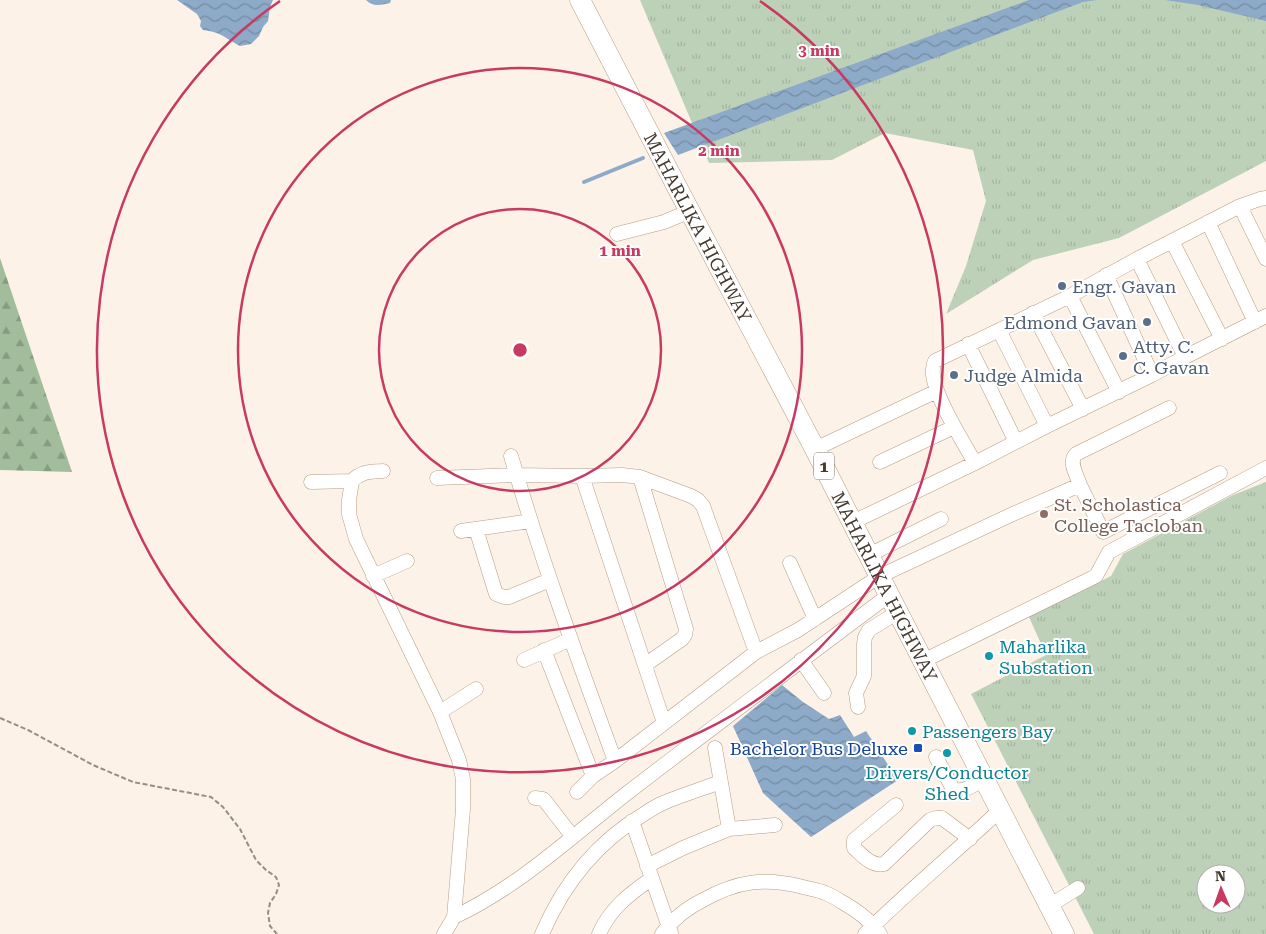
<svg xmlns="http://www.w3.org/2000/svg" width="1266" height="934" font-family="'Roboto Serif',serif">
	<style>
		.grass { fill: url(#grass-tufts); fill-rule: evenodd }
		.forest { fill: url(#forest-firs) }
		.water { fill: url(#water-waves) }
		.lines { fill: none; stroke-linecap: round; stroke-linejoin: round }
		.stream { stroke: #8daac8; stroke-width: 4 }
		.minor-casing { stroke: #b69c84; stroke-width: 15 }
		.highway-casing { stroke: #b69c84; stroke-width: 21 }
		.path { stroke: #978d82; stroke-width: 2; stroke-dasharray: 5 2.5; stroke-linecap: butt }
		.minor { stroke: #fff; stroke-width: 14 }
		.highway { stroke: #fff; stroke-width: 20 }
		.ring { fill: none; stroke: #c83a62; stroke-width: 2.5 }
		.service-dot { fill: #5c6f8a; stroke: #fff; stroke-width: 2 }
		.education-dot { fill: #8d6e63; stroke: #fff; stroke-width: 2 }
		.culture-dot { fill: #0f9aa8; stroke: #fff; stroke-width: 2 }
		.transit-dot { fill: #1a4fb4; stroke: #fff; stroke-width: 2 }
		.labels { text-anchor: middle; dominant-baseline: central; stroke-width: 4; stroke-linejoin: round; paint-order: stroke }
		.shield { fill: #fff; stroke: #7b746d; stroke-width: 1 }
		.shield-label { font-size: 16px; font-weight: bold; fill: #43392e }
		.street-label { font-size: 18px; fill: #43392e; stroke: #fff }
		.service-label { font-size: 18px; fill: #4e5e75; stroke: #fff; text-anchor: start }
		.education-label { font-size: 18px; fill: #785e54; stroke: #fff; text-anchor: start }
		.culture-label { font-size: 18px; fill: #0d838f; stroke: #fff; text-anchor: start }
		.transit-label { font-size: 18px; fill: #164399; stroke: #fff; text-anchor: end }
		.centre { fill: #c83a62; stroke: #fff; stroke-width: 2.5 }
		.ring-label { font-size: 15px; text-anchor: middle; font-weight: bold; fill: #c83a62; stroke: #fff; stroke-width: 4; stroke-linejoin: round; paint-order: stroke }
	</style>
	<defs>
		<pattern id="grass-tufts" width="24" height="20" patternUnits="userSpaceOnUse" patternTransform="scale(1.25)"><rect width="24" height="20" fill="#bdd1b9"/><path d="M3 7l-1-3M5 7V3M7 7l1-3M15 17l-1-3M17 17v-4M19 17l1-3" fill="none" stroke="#a4b49f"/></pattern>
		<pattern id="forest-firs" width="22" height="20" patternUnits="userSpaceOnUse" patternTransform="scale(1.25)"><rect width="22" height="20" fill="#a2bd9c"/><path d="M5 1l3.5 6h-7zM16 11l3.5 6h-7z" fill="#869b80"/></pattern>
		<pattern id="water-waves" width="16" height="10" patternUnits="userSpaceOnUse" patternTransform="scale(1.25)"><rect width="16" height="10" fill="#8daac8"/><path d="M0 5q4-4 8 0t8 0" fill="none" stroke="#758ba3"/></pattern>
	</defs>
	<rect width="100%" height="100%" fill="#fdf2e7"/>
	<path class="grass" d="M640,0H1211L1266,3V161L1119,238L1033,260L946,314L966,266L986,201L973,150L885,133L832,160L709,163Z
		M1266,482V934H1094L971,694L1046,655L1029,617L1111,576L1123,554L1233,495ZM1206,874H1236V904H1206Z"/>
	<path class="forest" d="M0,258L72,472L0,470Z"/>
	<path class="water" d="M177,0H273L270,7L268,21L263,27L259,36L251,44L240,46C225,38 221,32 203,30L200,26L201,21L197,14Z
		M366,0H391L390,3C381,5 372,7 366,0Z
		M1029,0H1097L1083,2L678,155L664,133Z
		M1165,0H1266V21L1198,5Z
		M782,685L803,702L829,719L840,715L854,737L866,731L898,780L811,837L763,793L733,726Z"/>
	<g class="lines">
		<path class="stream" d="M584,182L643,158"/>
		<g class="minor-casing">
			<path id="minor" d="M1240,206L1266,259
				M1208,222L1255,322
				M617,234L664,222L690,211
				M1172,241L1222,339
				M1137,259L1185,357
				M1106,275L1152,375
				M1070,296L1119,392
				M1033,313L1083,409
				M999,330L1047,426
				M968,344L1016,442
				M815,449L937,391
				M511,456C541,559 578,660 615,761
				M880,462L954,427
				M975,463C964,443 930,390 933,369C933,367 934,363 935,361L1070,296L1137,259L1240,206L1260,199L1266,198
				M582,476L664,723
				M640,477L686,629L685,635L682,639L645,665
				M437,478L516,475L582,476L622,475L640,477L691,496L698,500L703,506L756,652
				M352,481L349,500V514L356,539L440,712L459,760L463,779V809L454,917L444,934
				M311,482L352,481C361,471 371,472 383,471
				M1080,485C1077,475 1068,462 1076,454L1169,408
				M853,522L975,463L1047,426L1152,375L1185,357L1266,316
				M476,529L496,594L504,597H509L550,580
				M461,531L531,521
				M869,555L941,519
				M790,563L815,619
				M373,576L407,561
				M544,650L593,776
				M524,660L571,639
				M801,660L824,693
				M923,661L1096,576L1109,552L1266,468
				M858,707L856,693L864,676V644L865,637L869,630L898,612
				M440,712L476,689
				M715,748L729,829
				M936,757L953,789C962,794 975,784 984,779
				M577,792L593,776L615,761L756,652L798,630L880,576L1013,514L1080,485L1103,532L1220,473
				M535,798L543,799L545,801L573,837
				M896,805L854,840V848C862,855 872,867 884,864L930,820L936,818H942L970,839
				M632,821L671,933
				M647,866L683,848L729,829L775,825
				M1049,906L1078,888
				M454,917C518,887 570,838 626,794C713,727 801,661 889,595
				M542,934C563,885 597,842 644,814C650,810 656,806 663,803C682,795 702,789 720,782
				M599,934C610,909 629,894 651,879
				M662,934C672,920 687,908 703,900C737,881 765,877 803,887C810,889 819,890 825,893C831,895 837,899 842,902C856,910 871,920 880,934
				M865,934C908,891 956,852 1000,810"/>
		</g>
		<g class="highway-casing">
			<g id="highway">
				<path id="s1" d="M580,0L678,189L815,449L889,595L1064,934"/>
			</g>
		</g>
		<path class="path" d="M0,718L28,730L93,765L133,782L211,797L223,807L240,829L256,860L266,870L276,877L279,885L276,894L270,903L268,913L270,926L277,934"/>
		<use href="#minor" class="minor"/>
		<use href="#highway" class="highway"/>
	</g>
	<g class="ring">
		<circle cx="520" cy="350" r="141"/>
		<circle cx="520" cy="350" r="282"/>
		<path d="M760 1A423 423 0 1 1 280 1"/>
	</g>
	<g class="service-dot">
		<circle cx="1062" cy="286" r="5"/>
		<circle cx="1147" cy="322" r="5"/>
		<circle cx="1123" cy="356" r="5"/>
		<circle cx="954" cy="375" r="5"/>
	</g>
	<circle class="education-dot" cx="1044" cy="514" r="5"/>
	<g class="culture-dot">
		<circle cx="989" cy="656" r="5"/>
		<circle cx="912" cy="731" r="5"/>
		<circle cx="947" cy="753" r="5"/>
	</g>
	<rect class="transit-dot" x="913" y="743" width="10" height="10" rx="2.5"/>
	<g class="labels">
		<rect class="shield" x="814" y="452.5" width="20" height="27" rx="4"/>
		<g class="shield-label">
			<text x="824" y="466">1</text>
		</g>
		<g class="street-label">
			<text stroke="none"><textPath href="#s1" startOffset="256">MAHARLIKA HIGHWAY</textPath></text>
			<text stroke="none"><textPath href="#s1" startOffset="661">MAHARLIKA HIGHWAY</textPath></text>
		</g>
		<g class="service-label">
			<text x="1072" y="286">Engr. Gavan</text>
			<text x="1137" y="322" text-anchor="end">Edmond Gavan</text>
			<text x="1133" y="346">Atty. C.<tspan x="1133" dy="21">C. Gavan</tspan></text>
			<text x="964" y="375">Judge Almida</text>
		</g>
		<g class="education-label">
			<text x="1054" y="504">St. Scholastica<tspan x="1054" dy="21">College Tacloban</tspan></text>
		</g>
		<g class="culture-label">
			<text x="999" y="646">Maharlika<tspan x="999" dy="21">Substation</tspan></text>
			<text x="922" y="731">Passengers Bay</text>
			<text x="947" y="772" text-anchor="middle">Drivers/Conductor<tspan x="947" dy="21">Shed</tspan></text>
		</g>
		<g class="transit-label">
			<text x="908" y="748">Bachelor Bus Deluxe</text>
		</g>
	</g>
	<circle cx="520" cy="350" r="8" class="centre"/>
	<g class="ring-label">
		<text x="819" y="56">3 min</text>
		<text x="719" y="156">2 min</text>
		<text x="620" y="256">1 min</text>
	</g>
	<g transform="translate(1221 889) rotate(358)"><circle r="24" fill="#ffffff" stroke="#b4b0ab"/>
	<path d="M0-4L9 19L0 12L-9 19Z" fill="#c83a62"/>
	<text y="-8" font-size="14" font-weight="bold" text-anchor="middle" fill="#43392e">N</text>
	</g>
</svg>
